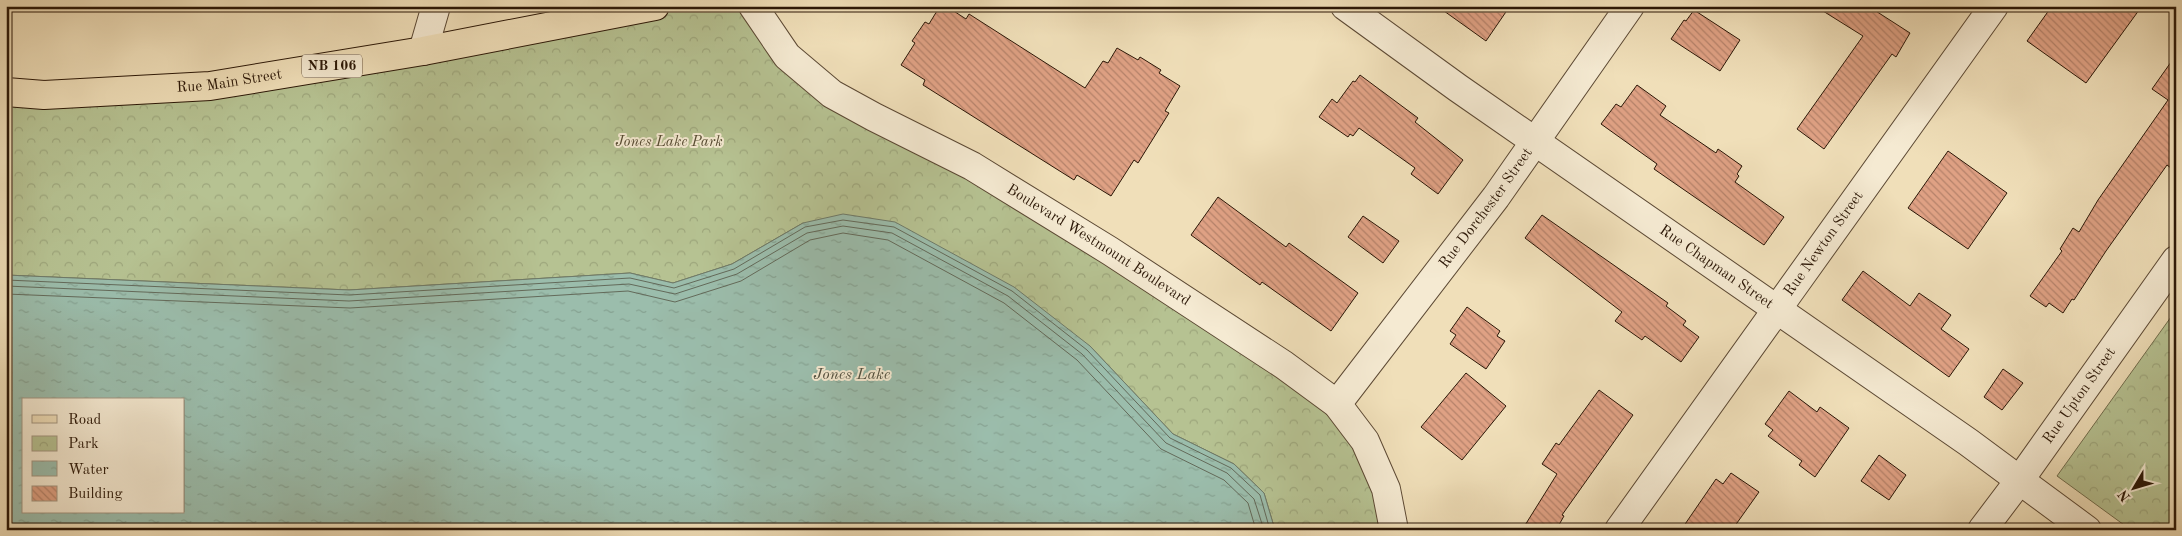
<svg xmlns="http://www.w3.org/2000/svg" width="2182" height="536" font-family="'Old Standard TT',serif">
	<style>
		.park { fill: url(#park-crowns); stroke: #706c4c }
		.water { fill: url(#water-ripples); stroke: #6e7b6a; fill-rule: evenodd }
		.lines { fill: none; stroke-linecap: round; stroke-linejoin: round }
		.shore { stroke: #636a5a; stroke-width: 1 }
		.building { fill: url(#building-back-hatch); stroke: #2b1707 }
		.minor-casing { stroke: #5c4934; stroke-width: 30 }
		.primary-casing { stroke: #2b1707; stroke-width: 30 }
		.minor { stroke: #f5ead2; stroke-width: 28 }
		.primary { stroke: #f0dfb9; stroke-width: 28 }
		.labels { text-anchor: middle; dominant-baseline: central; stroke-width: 4; stroke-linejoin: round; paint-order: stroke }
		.shield { fill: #f5ead2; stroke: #685644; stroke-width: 1 }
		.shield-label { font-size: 14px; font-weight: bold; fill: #2b1707 }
		.street-label { font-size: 15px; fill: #2b1707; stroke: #f5ead2 }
		.park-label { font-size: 15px; font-style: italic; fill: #554a31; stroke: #f5ead2 }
		.water-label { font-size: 16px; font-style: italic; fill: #525141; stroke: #f5ead2 }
	</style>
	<defs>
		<pattern id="park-crowns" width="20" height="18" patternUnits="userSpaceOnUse" patternTransform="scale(1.25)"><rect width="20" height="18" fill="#b6c292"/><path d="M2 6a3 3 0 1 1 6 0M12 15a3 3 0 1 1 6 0" fill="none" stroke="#9da67c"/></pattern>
		<pattern id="water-ripples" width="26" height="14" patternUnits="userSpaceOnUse" patternTransform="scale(1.25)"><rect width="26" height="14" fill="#9bbdac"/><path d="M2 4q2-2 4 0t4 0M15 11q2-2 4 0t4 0" fill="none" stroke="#86a292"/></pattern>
		<pattern id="building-back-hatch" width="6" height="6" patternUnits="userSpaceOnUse" patternTransform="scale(1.25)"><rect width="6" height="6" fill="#dfa184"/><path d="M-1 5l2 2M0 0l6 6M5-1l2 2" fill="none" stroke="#b5826a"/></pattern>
	</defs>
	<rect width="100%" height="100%" fill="#f0dfb9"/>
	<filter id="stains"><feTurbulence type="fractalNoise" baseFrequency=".004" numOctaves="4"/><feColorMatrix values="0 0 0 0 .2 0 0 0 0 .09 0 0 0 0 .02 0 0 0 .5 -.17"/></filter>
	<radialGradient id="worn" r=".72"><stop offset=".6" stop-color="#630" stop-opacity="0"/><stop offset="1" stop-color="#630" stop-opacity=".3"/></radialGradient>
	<path class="park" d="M655,6H753L787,56L1337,404L1394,530H1275L1264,493L1234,464L1173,434L1090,346L803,223L732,264L673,283L630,273L349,290L6,275V92L210,86Z
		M2176,310V530H2131L2057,476Z"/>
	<path class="water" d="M843,214L895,222L1014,287L1090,346L1173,434L1234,464L1264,493L1275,530H6V275L349,290L630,273L673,283L732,264L803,223ZM24,400H184V512H24Z"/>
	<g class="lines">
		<path class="shore" d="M6,280L349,295L630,278L674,288L734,269L805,227L843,220L894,227L1012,291L1087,350L1170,438L1231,468L1260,495L1270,530
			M6,286L349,301L629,284L675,294L737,274L807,233L843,226L892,233L1008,296L1082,354L1166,443L1227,473L1254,499L1264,530
			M6,294L350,308L628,291L675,302L741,281L810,240L843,233L888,240L1004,303L1077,360L1161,449L1224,480L1248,503L1256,530"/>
	</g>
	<path class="building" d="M940,6H946L966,19L969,14L1085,88L1103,61L1108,63L1117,48L1138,60L1140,57L1161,70L1159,73L1180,86L1165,111L1169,113L1138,163L1134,160L1111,196L1077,175L1074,180L923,85L925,80L901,65L915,43L912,41L925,22L929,24Z
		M1437,6H1510L1486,41Z
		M1815,6H1868L1910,33L1896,57L1892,54L1824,149L1797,129L1863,36Z
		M2052,6H2142L2086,83L2027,41Z
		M1694,10L1740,40L1720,71L1671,39L1684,20L1686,21Z
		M2176,55V172L2167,165L2106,251L2074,300L2072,299L2063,313L2049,303L2046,307L2030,296L2062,251L2060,249L2073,228L2079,232L2098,200L2168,100L2152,89Z
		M1360,75L1418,118L1415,122L1463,160L1438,194L1411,174L1415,168L1359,128L1353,136L1350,134L1348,137L1319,117L1332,99L1337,103L1353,81L1355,82Z
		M1637,85L1666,106L1660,115L1716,153L1718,149L1742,166L1737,174L1739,176L1735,182L1784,217L1764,245L1654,169L1657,164L1601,124L1616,104L1621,107Z
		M1948,151L2007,193L1968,249L1908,208Z
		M1218,197L1286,247L1289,243L1358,293L1331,331L1262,282L1260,285L1191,235Z
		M1542,215L1668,303L1666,306L1686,321L1683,325L1699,337L1681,362L1645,336L1642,340L1615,321L1622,312L1525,238Z
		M1363,216L1399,241L1383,263L1348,237Z
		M1863,271L1910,306L1919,293L1951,315L1941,329L1969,349L1949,377L1842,300Z
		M1467,307L1500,331L1497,336L1505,341L1486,369L1450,344L1456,335L1450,331Z
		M2003,369L2023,383L2002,410L1984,397Z
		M1466,373L1506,406L1462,460L1421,427Z
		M1599,390L1633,415L1562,515L1564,516L1556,530H1522L1557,474L1542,464L1556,443L1559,445Z
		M1789,391L1817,412L1820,407L1849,428L1815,477L1799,465L1802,461L1768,436L1773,430L1765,424Z
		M1879,455L1906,475L1889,500L1861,481Z
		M1731,473L1759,492L1732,530H1681L1716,479L1723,484Z"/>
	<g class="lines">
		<g class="minor-casing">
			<g id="minor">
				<path id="s1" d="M753,6L787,56L832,94L874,117L972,166L1110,251L1284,365L1337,404L1365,441L1386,489L1394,530"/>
				<path id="s2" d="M1345,6L1458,88L1968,442L2087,530"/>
				<path d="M423,51L436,6"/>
				<path id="s3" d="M1337,404L1496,197L1630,6"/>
				<path id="s4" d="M1619,530L1994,6"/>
				<path id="s5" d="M1982,530L2019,481L2176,260"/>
			</g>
		</g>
		<g class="primary-casing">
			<g id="primary">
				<path id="s6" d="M6,92L44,95L210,86L423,51L655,6"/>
			</g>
		</g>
		<use href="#minor" class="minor"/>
		<use href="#primary" class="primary"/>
	</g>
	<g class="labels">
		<rect class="shield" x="302" y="54.5" width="60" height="23" rx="4"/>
		<g class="shield-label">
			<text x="332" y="66">NB 106</text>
		</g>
		<g class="street-label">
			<text stroke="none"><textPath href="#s6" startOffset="224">Rue Main Street</textPath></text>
			<text stroke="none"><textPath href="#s3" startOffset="246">Rue Dorchester Street</textPath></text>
			<text stroke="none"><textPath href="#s4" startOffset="352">Rue Newton Street</textPath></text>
			<text stroke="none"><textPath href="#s1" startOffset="426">Boulevard Westmount Boulevard</textPath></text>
			<text stroke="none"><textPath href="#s2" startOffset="454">Rue Chapman Street</textPath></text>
			<text stroke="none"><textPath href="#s5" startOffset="166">Rue Upton Street</textPath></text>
		</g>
		<g class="park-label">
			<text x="669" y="142">Jones Lake Park</text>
		</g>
		<g class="water-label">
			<text x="852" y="375">Jones Lake</text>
		</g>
	</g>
	<rect width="2182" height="536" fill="none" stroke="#f0dfb9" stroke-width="25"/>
	<rect x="8" y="8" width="2167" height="521" fill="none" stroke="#2b1707" stroke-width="2.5"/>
	<rect x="12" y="12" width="2157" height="511" fill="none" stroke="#2b1707"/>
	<rect x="22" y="398" width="162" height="115" fill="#f5ead2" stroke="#a49681"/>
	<rect x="32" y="415" width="25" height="8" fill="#f0dfb9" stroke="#a49681"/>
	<text x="68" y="424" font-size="15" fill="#2b1707">Road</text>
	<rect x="32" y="436" width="25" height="15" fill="url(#park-crowns)" stroke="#a49681"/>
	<text x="68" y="448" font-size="15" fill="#2b1707">Park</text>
	<rect x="32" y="461" width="25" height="15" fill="url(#water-ripples)" stroke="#a49681"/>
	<text x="68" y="474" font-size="15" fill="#2b1707">Water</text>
	<rect x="32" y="486" width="25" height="15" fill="url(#building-back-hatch)" stroke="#a49681"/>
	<text x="68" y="498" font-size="15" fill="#2b1707">Building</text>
	<g transform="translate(2134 488) rotate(232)" stroke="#f5ead2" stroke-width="4" paint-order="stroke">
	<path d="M0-4L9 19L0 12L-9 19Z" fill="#2b1707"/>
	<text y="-8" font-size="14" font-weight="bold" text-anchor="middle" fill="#2b1707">N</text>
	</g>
	<rect width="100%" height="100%" filter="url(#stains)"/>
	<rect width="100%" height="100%" fill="url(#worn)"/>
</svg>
